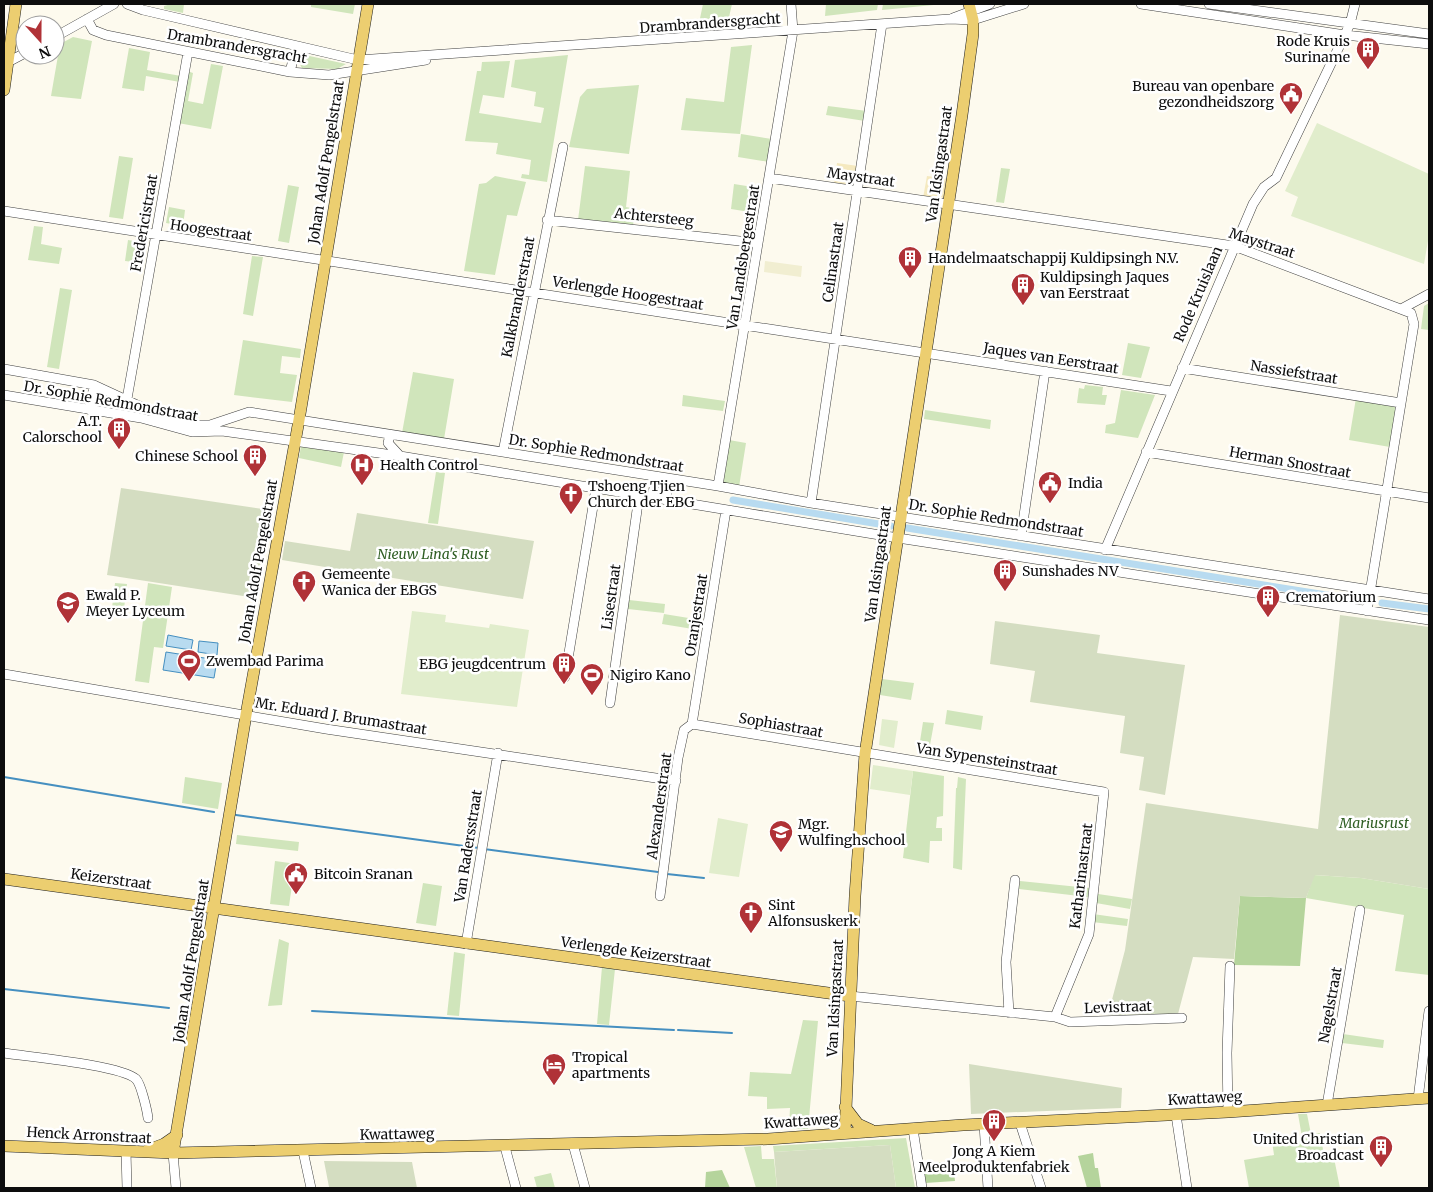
<svg xmlns="http://www.w3.org/2000/svg" width="1433" height="1192" font-family="Merriweather,serif">
	<style>
		.farmland { fill: #f1eed1 }
		.green { fill: #d0e5bb }
		.forest { fill: #b5d49c }
		.sand { fill: #f5e9bf }
		.cemetery { fill: #d4ddc1 }
		.pitch { fill: #e1edcc }
		.water { fill: #b8dbf0; stroke: #458fc0 }
		.lines { fill: none; stroke-linecap: round; stroke-linejoin: round }
		.stream { stroke: #458fc0; stroke-width: 2 }
		.canal { stroke: #b8dbf0; stroke-width: 7 }
		.minor-casing { stroke: #404040; stroke-width: 10 }
		.major-casing { stroke: #1e1e1e; stroke-width: 12 }
		.minor { stroke: #fff; stroke-width: 9 }
		.major { stroke: #ecce70; stroke-width: 11 }
		.labels { text-anchor: middle; dominant-baseline: central; stroke-width: 5; stroke-linejoin: round; paint-order: stroke }
		.street-label { font-size: 14px; fill: #0d0d0d; stroke: #fff }
		.poi-label { font-size: 14px; fill: #0d0d0d; stroke: #fff; text-anchor: start }
		.park-label { font-size: 14px; font-style: italic; fill: #2f5e23; stroke: #fff }
	</style>
	<rect width="100%" height="100%" fill="#fdfaee"/>
	<path class="farmland" d="M765,261L802,266L801,277L764,272Z"/>
	<path class="green" d="M171,4H184L183,13L164,9V6Z
		M311,4H355L353,14L311,7Z
		M703,4H732L727,26L698,28Z
		M826,4H878L877,10L825,16Z
		M883,4H944L882,10Z
		M73,37L92,41L81,99L51,96L60,44Z
		M752,45L740,134L681,130L686,98L724,102L731,47Z
		M129,48L150,52L147,70L181,76L180,82L146,76L144,91L122,88Z
		M303,55H305L346,64L337,69L302,68L298,61Z
		M568,55L547,182L521,178L522,174L529,175L531,160L496,154L498,143L465,141L477,71H481L482,62L510,61L504,98L483,95L479,113L541,123L544,108L534,106L536,92L511,87L515,60Z
		M211,64L223,66L211,129L178,123L187,71L193,73L188,101L203,104Z
		M639,85L629,154L569,147L580,97L587,89Z
		M828,106L867,111L865,121L826,115Z
		M741,134L772,139L769,162L738,157Z
		M119,156L133,158L123,219L109,217Z
		M585,166L630,171L626,207L636,209L633,225L578,220Z
		M1001,168L1010,169L1004,203L996,202Z
		M495,176L526,182L517,216L507,215L495,275L464,271L479,184L486,183Z
		M734,184L759,188L756,213L731,209Z
		M288,185L299,187L289,243L278,241Z
		M169,207L185,210L183,226L166,223Z
		M34,226L43,227L41,244L62,248L59,264L28,260Z
		M128,240L145,243L142,263L125,261Z
		M252,256L263,257L253,316L243,314Z
		M60,288L72,290L59,369L47,367Z
		M1429,303V330L1421,329L1424,306Z
		M243,340L301,349L300,358L282,356L280,373L297,375L292,402L234,395Z
		M1128,343L1150,347L1141,378L1122,375Z
		M413,372L454,379L444,439L402,433Z
		M1085,385L1103,387L1102,395H1107L1105,405L1077,403L1079,388L1084,389Z
		M1121,390L1155,395L1138,438L1105,433L1106,425L1115,423Z
		M683,395L725,401L723,411L682,406Z
		M1356,398L1396,405L1390,447L1349,440Z
		M925,410L991,420L990,429L924,419Z
		M729,440L746,443L739,487L724,483L722,478Z
		M301,446L344,452L341,467L299,458Z
		M436,472L445,473L438,524L428,523Z
		M115,583L127,584L124,609L112,608Z
		M148,583L172,587L163,648L154,647L149,683L135,681Z
		M629,600L665,604L664,613L628,609Z
		M664,614L701,620L699,630L662,624Z
		M882,679L914,683L911,700L880,695Z
		M947,710L983,716L981,730L945,724Z
		M923,722L934,723L928,756L918,754Z
		M913,771L944,776L943,816L937,817L936,828H942V841H930L929,863L903,858Z
		M185,777L222,783L218,809L182,803Z
		M958,777L966,779L962,870L953,868L956,788H957Z
		M237,835L299,842L298,851L236,844Z
		M275,861L304,865L302,886L292,885L289,906L270,904Z
		M1314,875L1361,878L1429,889V975L1395,971L1404,915L1306,898Z
		M1020,881L1089,888L1088,897L1019,889Z
		M423,883L442,886L436,926L416,923Z
		M1098,894L1132,899L1130,909L1096,903Z
		M1093,914L1128,919L1127,926L1092,922Z
		M279,939L289,943L282,1005L268,1006Z
		M454,952L465,954L459,1016L447,1015Z
		M602,967L615,969L609,1025L597,1024Z
		M803,1020L818,1021L808,1129H789L790,1108L767,1109V1097L748,1096L750,1072L791,1074Z
		M1343,1034L1384,1040L1383,1048L1342,1043Z
		M1298,1114H1307L1311,1134L1320,1133L1324,1155L1333,1153L1340,1188H1249L1244,1160L1274,1155L1272,1141L1302,1137Z
		M906,1138L915,1188H896L890,1145L774,1152L773,1146Z
		M761,1146L762,1159H774L777,1188H756L744,1147Z
		M551,1173L555,1188H537L534,1177Z"/>
	<path class="forest" d="M1240,896L1306,898L1300,966L1234,965Z
		M1093,1153L1095,1168H1098L1101,1188H1087L1078,1156Z
		M953,1161L955,1181L925,1183L923,1164Z
		M722,1170L730,1188H705L706,1172Z"/>
	<path class="sand" d="M837,163L858,166L855,185H834Z
		M927,176L949,179L945,198L942,200L923,198Z"/>
	<path class="cemetery" d="M121,488L270,510L256,598L107,575Z
		M357,513L534,541L523,599L282,560L285,541L350,551Z
		M1340,615L1429,627V889L1361,878L1315,875L1306,898L1240,896L1234,959L1193,957L1178,1014L1108,1015L1125,950L1146,803L1318,829Z
		M995,621L1100,635L1097,653L1185,665L1165,795L1139,790L1144,757L1120,753L1125,716L1030,702L1035,671L990,664Z
		M969,1064L1122,1088L1121,1108L971,1114Z
		M890,1145L896,1188H777L774,1152Z
		M324,1161L412,1162L417,1188L329,1187Z"/>
	<path class="pitch" d="M1317,123L1429,174V235L1424,264L1291,216L1298,197L1285,191Z
		M412,611L446,615L445,622L489,628L490,624L529,630L517,707L401,694Z
		M882,719L898,721L894,748L879,745Z
		M873,765L913,771L910,795L870,789Z
		M718,818L748,824L739,877L709,873Z"/>
	<path class="water" d="M168,635L193,640L191,650L166,646Z
		M199,641L218,643L217,655L198,652Z
		M166,652L217,660L214,678L163,670Z"/>
	<g class="lines">
		<path class="stream" d="M4,777L214,812
			M236,815L479,848
			M484,849L658,872
			M667,874L704,878
			M4,989L169,1008
			M312,1011L674,1030
			M678,1030L732,1033"/>
		<path class="canal" d="M733,500L891,526
			M907,528L1358,600
			M1382,603L1429,609"/>
		<g class="minor-casing">
			<path id="minor" d="M127,4L143,10L358,60L950,19L973,20L1024,4
				M1141,4L1345,35L1429,44
				M1209,4L1429,34
				M953,18L990,4
				M87,19L93,30L106,35L290,72L329,75L426,60
				M55,37L114,4
				M4,62H8L25,53
				M290,72L296,47
				M769,178L1234,246L1411,313L1414,324L1367,611
				M4,211L1171,391
				M547,220L758,243
				M1403,308L1429,294
				M1182,368L1401,403
				M4,369L94,385L172,421L186,425H210L249,412L718,486L811,503L1429,599
				M4,395L141,418L192,432L222,431L400,456L898,538L1429,620
				M127,399L188,52
				M90,410L94,385
				M390,435L388,443L400,456
				M503,452L563,147
				M1146,452L1429,498
				M718,486L793,31L791,4
				M652,498L656,477
				M666,500L669,479
				M811,503L882,24
				M1021,536L1045,371
				M1105,550L1253,204L1264,187L1276,178L1350,24L1355,4
				M4,674L326,729L676,781
				M565,677L596,488
				M610,703L639,496
				M692,724L1104,792L1089,934L1055,1017
				M692,724L726,510
				M660,896L678,758L684,730L692,724
				M466,944L498,753
				M850,996L1055,1017L1070,1022L1182,1018
				M1009,1013L1006,962L1015,880
				M4,1053C29,1057 120,1065 136,1079C141,1084 147,1110 148,1118
				M1418,1099L1429,1011
				M1327,1105L1360,910
				M1228,1112L1227,1053L1230,966
				M1176,1115L1187,1188
				M1020,1123L1041,1188
				M984,1124L988,1188
				M913,1129L922,1188
				M573,1144L585,1188
				M505,1147L516,1188
				M126,1151L127,1188
				M303,1151L311,1188
				M173,1153L176,1188"/>
		</g>
		<g class="major-casing">
			<path id="major" d="M4,90L16,4
				M4,879L850,996
				M845,1107L858,1124L871,1130
				M845,1133L855,896L865,754L962,115L973,34V20L969,4
				M4,1146L173,1153L768,1139L963,1125L1228,1112L1429,1098
				M148,1150L164,1144L177,1135
				M173,1153L246,715L299,420L368,4"/>
		</g>
		<use href="#minor" class="minor"/>
		<use href="#major" class="major"/>
	</g>
	<defs>
		<g id="building-pin" transform="scale(1.25)"><path d="M0 17L-7.5 6A9.5 9.5 0 1 1 7.5 6Z" fill="#b03237" stroke="#fff"/><path d="M-4-6H4V6H1V3H-1V6H-4ZM-2.5-4.3h1.7v1.8h-1.7ZM.8-4.3h1.7v1.8H.8ZM-2.5-1h1.7V.8h-1.7ZM.8-1h1.7V.8H.8Z" fill="#fff"/></g>
		<g id="civic-pin" transform="scale(1.25)"><path d="M0 17L-7.5 6A9.5 9.5 0 1 1 7.5 6Z" fill="#b03237" stroke="#fff"/><path d="M-.6-6.5H3V-4.5H.6V-3L4-1V1h2V6H-6V1h2V-1L-.6-3ZM-1.2 2.5V6h2.4V2.5Z" fill="#fff"/></g>
		<g id="hospital-pin" transform="scale(1.25)"><path d="M0 17L-7.5 6A9.5 9.5 0 1 1 7.5 6Z" fill="#b03237" stroke="#fff"/><path d="M-5-5h3v3.5h4V-5h3V5h-3V1.5h-4V5h-3Z" fill="#fff"/></g>
		<g id="church-pin" transform="scale(1.25)"><path d="M0 17L-7.5 6A9.5 9.5 0 1 1 7.5 6Z" fill="#b03237" stroke="#fff"/><path d="M-1.2-6h2.4v3.5h3.3v2.4h-3.3V6h-2.4V-.1h-3.3v-2.4h3.3Z" fill="#fff"/></g>
		<g id="school-pin" transform="scale(1.25)"><path d="M0 17L-7.5 6A9.5 9.5 0 1 1 7.5 6Z" fill="#b03237" stroke="#fff"/><path d="M0-5L7-2L0 1L-7-2ZM-4 1L0 2.5L4 1V4Q0 6-4 4Z" fill="#fff"/></g>
		<g id="stadium-pin" transform="scale(1.25)"><path d="M0 17L-7.5 6A9.5 9.5 0 1 1 7.5 6Z" fill="#b03237" stroke="#fff"/><path d="M0-5a6.5 5 0 1 0 0 10a6.5 5 0 1 0 0-10ZM-3.5-1.8h7v3.6h-7Z" fill="#fff"/></g>
		<g id="hotel-pin" transform="scale(1.25)"><path d="M0 17L-7.5 6A9.5 9.5 0 1 1 7.5 6Z" fill="#b03237" stroke="#fff"/><path d="M-6-4.5h1.5V1H6V5H4.5V3h-9V5H-6ZM-4 0a1.8 1.8 0 1 1 3.6 0ZM.5 0V-2.5h3Q6-2.5 6 0Z" fill="#fff"/></g>
	</defs>
	<g fill-rule="evenodd">
		<use href="#building-pin" x="1368" y="49"/>
		<use href="#civic-pin" x="1291" y="94"/>
		<use href="#building-pin" x="910" y="258"/>
		<use href="#building-pin" x="1023" y="285"/>
		<use href="#building-pin" x="119" y="429"/>
		<use href="#building-pin" x="255" y="456"/>
		<use href="#hospital-pin" x="362" y="465"/>
		<use href="#civic-pin" x="1050" y="483"/>
		<use href="#church-pin" x="571" y="494"/>
		<use href="#building-pin" x="1005" y="571"/>
		<use href="#church-pin" x="304" y="582"/>
		<use href="#building-pin" x="1268" y="597"/>
		<use href="#school-pin" x="68" y="603"/>
		<use href="#stadium-pin" x="189" y="661"/>
		<use href="#building-pin" x="564" y="664"/>
		<use href="#stadium-pin" x="592" y="675"/>
		<use href="#school-pin" x="781" y="832"/>
		<use href="#civic-pin" x="296" y="874"/>
		<use href="#church-pin" x="751" y="913"/>
		<use href="#hotel-pin" x="554" y="1065"/>
		<use href="#building-pin" x="994" y="1121"/>
		<use href="#building-pin" x="1381" y="1147"/>
	</g>
	<g class="labels">
		<g class="street-label">
			<text transform="translate(710 23) rotate(-4)">Drambrandersgracht</text>
			<text transform="translate(237 46) rotate(10)">Drambrandersgracht</text>
			<text transform="translate(326 162) rotate(-81)">Johan Adolf Pengelstraat</text>
			<text transform="translate(939 164) rotate(-82)">Van Idsingastraat</text>
			<text transform="translate(861 177) rotate(8)">Maystraat</text>
			<text transform="translate(654 217) rotate(6)">Achtersteeg</text>
			<text transform="translate(144 223) rotate(-80)">Fredericistraat</text>
			<text transform="translate(211 230) rotate(8)">Hoogestraat</text>
			<text transform="translate(1262 243) rotate(18)">Maystraat</text>
			<text transform="translate(743 257) rotate(-81)">Van Landsbergestraat</text>
			<text transform="translate(833 262) rotate(-82)">Celinastraat</text>
			<text transform="translate(628 293) rotate(9)">Verlengde Hoogestraat</text>
			<text transform="translate(1198 294) rotate(-67)">Rode Kruislaan</text>
			<text transform="translate(518 297) rotate(-79)">Kalkbranderstraat</text>
			<text transform="translate(1051 358) rotate(9)">Jaques van Eerstraat</text>
			<text transform="translate(1294 372) rotate(9)">Nassiefstraat</text>
			<text transform="translate(111 401) rotate(10)">Dr. Sophie Redmondstraat</text>
			<text transform="translate(596 453) rotate(9)">Dr. Sophie Redmondstraat</text>
			<text transform="translate(1290 462) rotate(10)">Herman Snostraat</text>
			<text transform="translate(996 518) rotate(9)">Dr. Sophie Redmondstraat</text>
			<text transform="translate(258 561) rotate(-80)">Johan Adolf Pengelstraat</text>
			<text transform="translate(878 564) rotate(-82)">Van Idsingastraat</text>
			<text transform="translate(611 597) rotate(-82)">Lisestraat</text>
			<text transform="translate(696 615) rotate(-81)">Oranjestraat</text>
			<text transform="translate(341 716) rotate(9)">Mr. Eduard J. Brumastraat</text>
			<text transform="translate(781 725) rotate(10)">Sophiastraat</text>
			<text transform="translate(987 759) rotate(9)">Van Sypensteinstraat</text>
			<text transform="translate(659 806) rotate(-82)">Alexanderstraat</text>
			<text transform="translate(468 846) rotate(-81)">Van Radersstraat</text>
			<text transform="translate(1081 876) rotate(-83)">Katharinastraat</text>
			<text transform="translate(111 879) rotate(8)">Keizerstraat</text>
			<text transform="translate(636 952) rotate(8)">Verlengde Keizerstraat</text>
			<text transform="translate(191 961) rotate(-81)">Johan Adolf Pengelstraat</text>
			<text transform="translate(835 998) rotate(-87)">Van Idsingastraat</text>
			<text transform="translate(1330 1005) rotate(-80)">Nagelstraat</text>
			<text transform="translate(1118 1007) rotate(-2)">Levistraat</text>
			<text transform="translate(1205 1098) rotate(-3)">Kwattaweg</text>
			<text transform="translate(801 1121) rotate(-4)">Kwattaweg</text>
			<text transform="translate(397 1134) rotate(-1)">Kwattaweg</text>
			<text transform="translate(89 1135) rotate(3)">Henck Arronstraat</text>
		</g>
		<g class="poi-label">
			<text x="1350" y="41" text-anchor="end">Rode Kruis<tspan x="1350" dy="16">Suriname</tspan></text>
			<text x="1274" y="86" text-anchor="end">Bureau van openbare<tspan x="1274" dy="16">gezondheidszorg</tspan></text>
			<text x="928" y="258">Handelmaatschappij Kuldipsingh N.V.</text>
			<text x="1040" y="277">Kuldipsingh Jaques<tspan x="1040" dy="16">van Eerstraat</tspan></text>
			<text x="102" y="421" text-anchor="end">A.T.<tspan x="102" dy="16">Calorschool</tspan></text>
			<text x="238" y="456" text-anchor="end">Chinese School</text>
			<text x="380" y="465">Health Control</text>
			<text x="1068" y="483">India</text>
			<text x="588" y="486">Tshoeng Tjien<tspan x="588" dy="16">Church der EBG</tspan></text>
			<text x="1022" y="571">Sunshades NV</text>
			<text x="322" y="574">Gemeente<tspan x="322" dy="16">Wanica der EBGS</tspan></text>
			<text x="86" y="595">Ewald P.<tspan x="86" dy="16">Meyer Lyceum</tspan></text>
			<text x="1286" y="597">Crematorium</text>
			<text x="206" y="661">Zwembad Parima</text>
			<text x="546" y="664" text-anchor="end">EBG jeugdcentrum</text>
			<text x="610" y="675">Nigiro Kano</text>
			<text x="798" y="824">Mgr.<tspan x="798" dy="16">Wulfinghschool</tspan></text>
			<text x="314" y="874">Bitcoin Sranan</text>
			<text x="768" y="905">Sint<tspan x="768" dy="16">Alfonsuskerk</tspan></text>
			<text x="572" y="1057">Tropical<tspan x="572" dy="16">apartments</tspan></text>
			<text x="1364" y="1139" text-anchor="end">United Christian<tspan x="1364" dy="16">Broadcast</tspan></text>
			<text x="994" y="1151" text-anchor="middle">Jong A Kiem<tspan x="994" dy="16">Meelproduktenfabriek</tspan></text>
		</g>
		<g class="park-label">
			<text x="433" y="554">Nieuw Lina's Rust</text>
			<text x="1374" y="823">Mariusrust</text>
		</g>
	</g>
	<rect width="1433" height="1192" fill="none" stroke="#0d0d0d" stroke-width="10"/>
	<g transform="translate(40 40) rotate(159)"><circle r="24" fill="#ffffff" stroke="#9e9e9e"/>
	<path d="M0-4L9 19L0 12L-9 19Z" fill="#b03237"/>
	<text y="-8" font-size="14" font-weight="bold" text-anchor="middle" fill="#0d0d0d">N</text>
	</g>
</svg>
